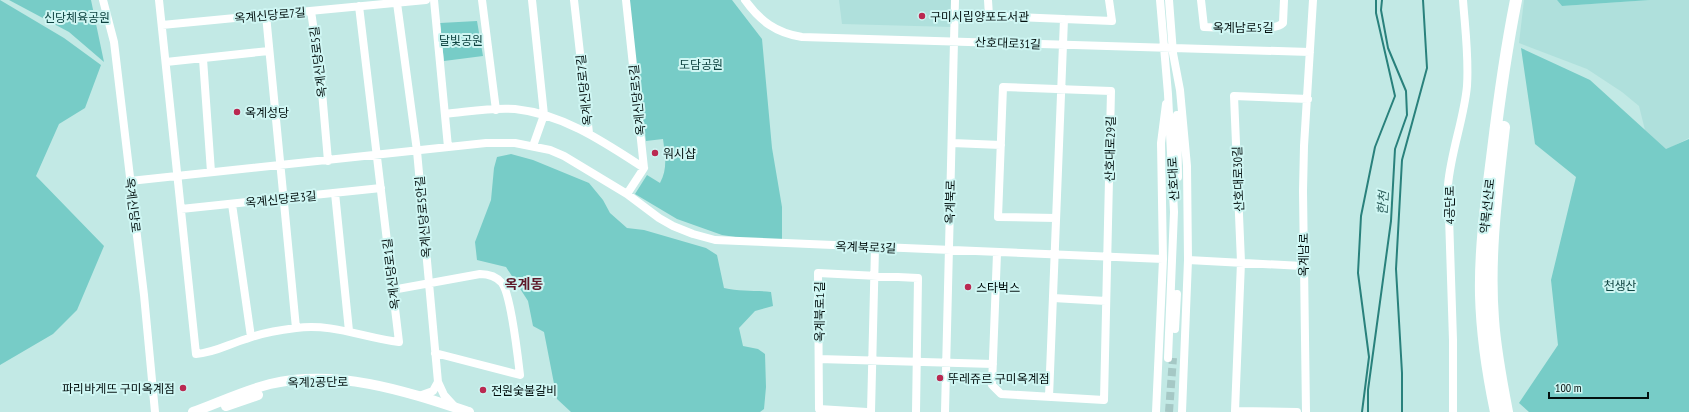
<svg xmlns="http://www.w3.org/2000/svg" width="1689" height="412" font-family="'PT Sans Narrow','Noto Sans KR',sans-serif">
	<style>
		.built { fill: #afe0dc }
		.green { fill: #77ccc7 }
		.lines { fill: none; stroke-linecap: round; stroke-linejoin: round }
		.stream { stroke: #29817c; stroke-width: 2 }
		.minor-tunnel { stroke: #a5c8c5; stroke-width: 8; stroke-dasharray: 8 4; stroke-linecap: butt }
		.minor { stroke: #fff; stroke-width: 8 }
		.major { stroke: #fff; stroke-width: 10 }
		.highway { stroke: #fff; stroke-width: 12 }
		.poi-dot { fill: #ba2951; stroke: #cff6f3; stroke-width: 1.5 }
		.labels { text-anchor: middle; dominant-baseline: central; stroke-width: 4; stroke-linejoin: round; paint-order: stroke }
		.street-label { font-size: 12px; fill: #03100f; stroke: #cff6f3 }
		.poi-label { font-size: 12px; fill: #03100f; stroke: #cff6f3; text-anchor: start }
		.park-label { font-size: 12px; fill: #0f4441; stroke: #cff6f3 }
		.water-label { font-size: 13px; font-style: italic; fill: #30615e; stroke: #cff6f3 }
		.quarter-label { font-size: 14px; font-weight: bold; fill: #5e1929; stroke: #cff6f3 }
	</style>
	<rect width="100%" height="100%" fill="#c2e9e5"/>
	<path class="built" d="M839,0H952V27L842,24Z
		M1524,0H1557L1562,6L1650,0H1689V138L1666,150L1645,130L1639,106L1622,92L1587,69L1519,43Z"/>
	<path class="green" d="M0,0L64,38L101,65L85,108L59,124L36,176L104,246L77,310L53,334L0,365Z
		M9,0H91L104,62L69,32Z
		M628,0H732L762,39L772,148L782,207V244L722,235L677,219L635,194L647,175L660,183C668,168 665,155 663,139L646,141Z
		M1557,0H1650L1562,6Z
		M477,21L483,56L444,61L440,23Z
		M1521,48L1590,80L1666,149L1689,139V412H1529L1519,403L1558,345L1551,280L1576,177L1535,144Z
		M511,154L533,160L589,183L603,200L610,213L627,228L644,230L706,248L717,255L724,288C740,292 755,290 771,292L773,306L755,311L739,328L743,346L758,349L765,354L766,387L764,409L760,412H571L557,399L544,332L533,326L528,301L506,267L477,260L475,242L491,200L494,168L497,157Z"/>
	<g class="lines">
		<path class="stream" d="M1362,412L1369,357L1358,273L1361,216L1375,147L1395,96L1376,13V0
			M1368,412V390L1391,221L1395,149L1407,115L1406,91L1388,48L1381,10L1382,0
			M1402,412V373L1396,269L1402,160L1427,68L1423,0"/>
		<path class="minor-tunnel" d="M1169,412L1173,358"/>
		<path class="minor" d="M103,0L114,42L144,295L155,412
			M159,0L196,354C214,353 229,344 246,339C261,333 280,330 296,328C333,323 364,338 399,342L359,6
			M434,0L448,147
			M482,0L496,110
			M532,0L544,115L533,146
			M574,0L589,133
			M626,0L644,168L627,194
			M745,0C760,21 776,33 802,37L1310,52
			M988,0L989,16L1112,21L1109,0
			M1160,0L1168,94L1174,212L1168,358
			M1169,0L1173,53
			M1201,0L1204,27C1220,27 1274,33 1283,23L1284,0
			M397,3L417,151L438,382L444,395L454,406
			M311,11L321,80L328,161
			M266,15L296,328
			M162,25L426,0
			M1172,48L1180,90L1187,166L1188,260L1182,412
			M203,59L211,172
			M166,62L269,51
			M445,114C467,112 492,107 515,109C563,114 604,142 644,168
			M1177,115L1178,177
			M952,143L1001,145
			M130,181L486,143H515L550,150L564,156L627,194L659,218L673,226L693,234L715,240L1163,259
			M335,193L349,331
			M232,204L251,337
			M181,209L381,188
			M997,253L992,385L1001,394L1104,400L1111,91L1003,87L998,217L1056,218
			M1188,260L1303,266
			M392,290L480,274C489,274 496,276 502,283C511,295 518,358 520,375L435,353
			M1053,298L1106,301
			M1175,329L1177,294
			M819,359L993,364
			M419,396L433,391L438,382
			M1049,397L1064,19
			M867,412L819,409L818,273L918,278L916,412
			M871,412L875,248
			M945,412L955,0
			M1156,412L1163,259L1161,143L1166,104
			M1297,412L1235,411L1241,262L1234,96L1308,99
			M1306,412L1303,191L1304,146L1313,0
			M1453,412V340L1448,185C1451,151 1464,119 1467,86C1469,57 1465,28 1463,0"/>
		<path class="major" d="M226,406L258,395
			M193,412C218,403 243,391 270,384C337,368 405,391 469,412"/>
		<path class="highway" d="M1504,127C1497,190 1488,255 1493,319C1495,350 1501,381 1507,412
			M1496,412C1488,374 1482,334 1481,295C1480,246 1487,198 1493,150C1499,100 1506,50 1516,0"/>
	</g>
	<g class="poi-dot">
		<circle cx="922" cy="16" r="4"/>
		<circle cx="237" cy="112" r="4"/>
		<circle cx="655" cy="153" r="4"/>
		<circle cx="968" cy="287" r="4"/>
		<circle cx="940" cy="378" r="4"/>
		<circle cx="183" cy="388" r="4"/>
		<circle cx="483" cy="390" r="4"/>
	</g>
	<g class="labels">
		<g class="street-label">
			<text transform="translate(270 15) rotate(-5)">옥계신당로7길</text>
			<text x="1243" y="27">옥계남로5길</text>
			<text transform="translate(1008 43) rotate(2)">산호대로31길</text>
			<text transform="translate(318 62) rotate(-97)">옥계신당로5길</text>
			<text transform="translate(584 90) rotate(-96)">옥계신당로7길</text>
			<text transform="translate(637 100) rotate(-96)">옥계신당로5길</text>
			<text transform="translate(1110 149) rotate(-89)">산호대로29길</text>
			<text transform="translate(1173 179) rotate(-93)">산호대로</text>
			<text transform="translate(1238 179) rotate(-92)">산호대로30길</text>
			<text transform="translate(281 199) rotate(-6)">옥계신당로3길</text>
			<text transform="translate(950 202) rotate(-89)">옥계북로</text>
			<text transform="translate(133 205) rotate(83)">옥계신당로</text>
			<text transform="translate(1449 205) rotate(-90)">4공단로</text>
			<text transform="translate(1487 206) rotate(-84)">약목선산로</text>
			<text transform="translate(423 217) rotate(-95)">옥계신당로5안길</text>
			<text transform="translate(866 247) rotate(2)">옥계북로3길</text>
			<text transform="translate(1303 255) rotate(-90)">옥계남로</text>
			<text transform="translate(391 274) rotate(-97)">옥계신당로1길</text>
			<text transform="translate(819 312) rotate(-90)">옥계북로1길</text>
			<text transform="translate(318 382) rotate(-1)">옥계2공단로</text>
		</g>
		<g class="poi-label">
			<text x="930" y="16">구미시립양포도서관</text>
			<text x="245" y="112">옥계성당</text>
			<text x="663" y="153">워시샵</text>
			<text x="976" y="287">스타벅스</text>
			<text x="948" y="378">뚜레쥬르 구미옥계점</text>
			<text x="175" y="388" text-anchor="end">파리바게뜨 구미옥계점</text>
			<text x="491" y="390">전원숯불갈비</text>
		</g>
		<g class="park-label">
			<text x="77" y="17">신당체육공원</text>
			<text x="461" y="40">달빛공원</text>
			<text x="701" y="64">도담공원</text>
			<text x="1620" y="285">천생산</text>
		</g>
		<g class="water-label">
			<text transform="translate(1383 203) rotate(-86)">한천</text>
		</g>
		<g class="quarter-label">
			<text x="524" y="284">옥계동</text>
		</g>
	</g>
	<path d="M1549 392v6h99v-6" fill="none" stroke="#03100f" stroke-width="2"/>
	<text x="1555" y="392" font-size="12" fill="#03100f" stroke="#cff6f3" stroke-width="3" paint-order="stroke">100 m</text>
</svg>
